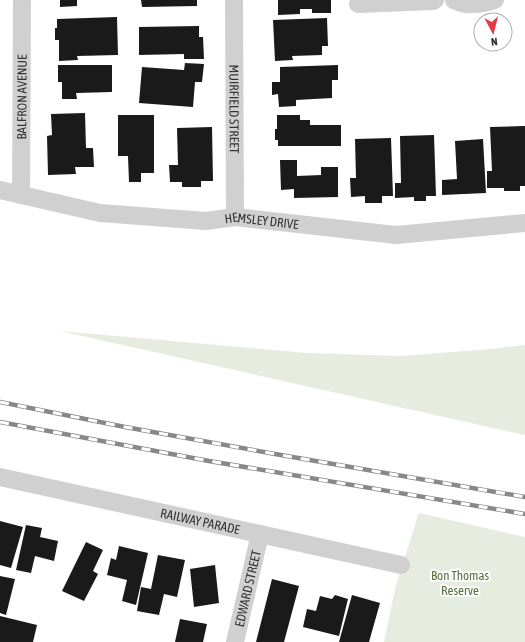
<svg xmlns="http://www.w3.org/2000/svg" width="525" height="642" font-family="'Asap Condensed',sans-serif">
	<style>
		.green { fill: #e6ecdf }
		.building { fill: #1a1a1a }
		.lines { fill: none; stroke-linecap: round; stroke-linejoin: round }
		.minor { stroke: #d0d0d0; stroke-width: 18 }
		.rail-casing { stroke: #888; stroke-width: 4.5 }
		.rail { stroke: #fff; stroke-width: 3; stroke-dasharray: 9; stroke-linecap: butt }
		.labels { text-anchor: middle; dominant-baseline: central; stroke-width: 4; stroke-linejoin: round; paint-order: stroke }
		.street-label { font-size: 13px; fill: #333; stroke: #fff }
		.park-label { font-size: 13px; fill: #56703f; stroke: #fff }
	</style>
	<rect width="100%" height="100%" fill="#fff"/>
	<path class="green" d="M60,331L307,353L401,356L491,349L525,345V435Z
		M419,513L525,537V642H384L396,585Z"/>
	<path class="building" d="M60,0H77V6L60,7Z
		M141,0H197V6L142,7Z
		M278,0H331V13H312V9H300V14L278,15Z
		M117,17L118,55L77,56L78,60L59,61V40H55V28H57V19Z
		M327,18L328,46H322V55L292,56L293,60L275,61L273,20Z
		M199,26V37H203L204,59H184V54L139,55V27Z
		M185,63L204,64L202,82H195L193,107L139,103L142,67L184,70Z
		M58,65H112V92L76,93L77,99H62V82H58Z
		M338,65V80H332V98L296,100V106L279,107L278,94L272,95V82H280V67Z
		M85,113L86,148H93L94,167H75L76,174L48,175L47,136L52,135L51,114Z
		M118,115H154V173H141V182H129L128,156H118Z
		M277,115H300V120H310V125H341V146H278V140H275V129H277Z
		M525,126V186H520V191H504V188H487V171H492L490,127Z
		M212,127L213,181H201V187H182V182H170L169,165H178L177,128Z
		M434,135L436,196H426V201H414V197L395,198V183H401L400,136Z
		M391,138L393,196H382V203H365V196L351,197L350,178H356L355,139Z
		M483,139L486,193L442,195V180L457,179L455,141Z
		M280,160H297V176L321,175V167H338V197L294,198V189L281,190Z
		M0,521L23,527L11,568L0,565Z
		M26,525L42,528L40,537L58,541L54,561L35,556L31,573L16,570Z
		M86,542L103,550L93,571L98,574L84,601L62,591Z
		M119,546L148,553L136,605L122,601L127,580L107,575L111,558L116,560Z
		M158,555L185,560L177,597L164,594L159,615L137,611L141,587L151,589Z
		M215,565L219,603L194,607L190,569Z
		M0,576L15,579L6,615L0,613Z
		M272,579L299,586L284,642H256Z
		M335,595L348,599L339,636L303,627L307,609L316,611L320,596L332,599Z
		M352,595L380,603L369,642H339Z
		M0,616L37,625L33,642H0Z
		M180,619L207,624L203,642H175Z"/>
	<g class="lines">
		<g class="minor">
			<path id="s1" d="M234,0L235,217"/>
			<path d="M454,0C467,7 481,4 495,0"/>
			<path d="M358,4L433,1L435,0"/>
			<path id="s2" d="M0,190L100,213L206,221L235,217L396,235L525,223"/>
			<path id="s3" d="M21,195L22,0"/>
			<path id="s4" d="M0,477L401,565"/>
			<path id="s5" d="M235,642L260,534"/>
		</g>
		<g class="rail-casing">
			<path id="rail" d="M0,402L125,427L275,454L525,497
				M0,422L209,461L525,514"/>
		</g>
		<use href="#rail" class="rail"/>
	</g>
	<g class="labels">
		<g class="street-label">
			<text stroke="none"><textPath href="#s3" startOffset="98">BALFRON AVENUE</textPath></text>
			<text stroke="none"><textPath href="#s1" startOffset="109">MUIRFIELD STREET</textPath></text>
			<text stroke="none"><textPath href="#s2" startOffset="265">HEMSLEY DRIVE</textPath></text>
			<text stroke="none"><textPath href="#s4" startOffset="205">RAILWAY PARADE</textPath></text>
			<text stroke="none"><textPath href="#s5" startOffset="55">EDWARD STREET</textPath></text>
		</g>
		<g class="park-label">
			<text x="460" y="575">Bon Thomas<tspan x="460" dy="15">Reserve</tspan></text>
		</g>
	</g>
	<g transform="translate(493 32) rotate(173)"><circle r="19" fill="#ffffff" stroke="#adadad"/>
	<path d="M0-3L7 15L0 10L-7 15Z" fill="#e63946"/>
	<text y="-6" font-size="11" font-weight="bold" text-anchor="middle" fill="#333333">N</text>
	</g>
</svg>
